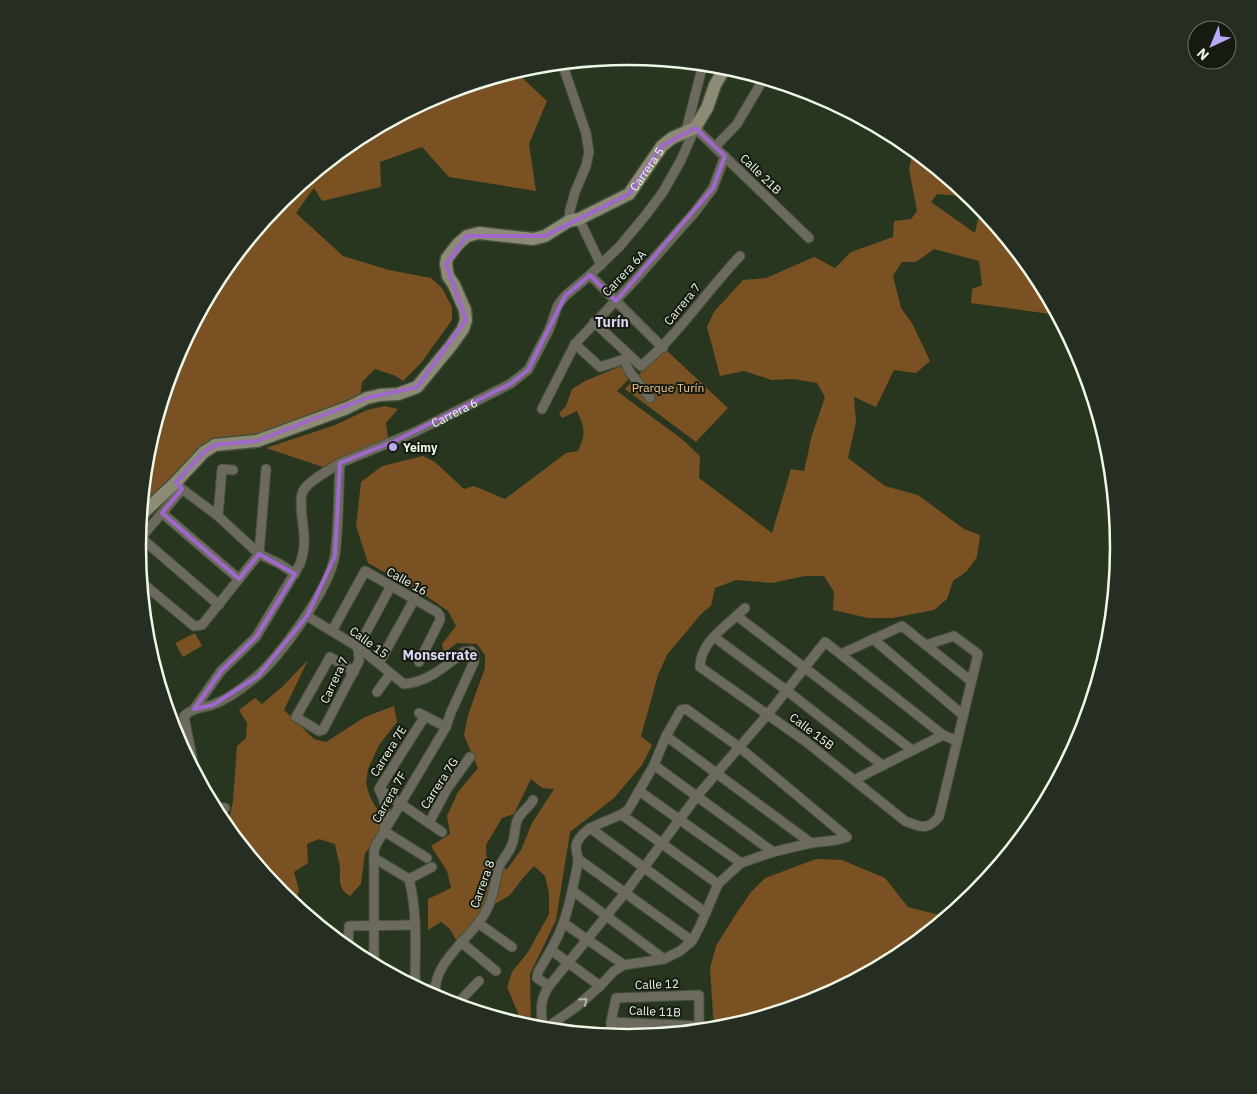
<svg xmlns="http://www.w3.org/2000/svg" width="1257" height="1094" font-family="'IBM Plex Sans',sans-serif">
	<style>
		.green { fill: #795123; fill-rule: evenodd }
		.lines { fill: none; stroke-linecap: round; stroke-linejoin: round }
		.street-casing { stroke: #45513b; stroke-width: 11 }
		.secondary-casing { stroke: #45513b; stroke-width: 15 }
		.street { stroke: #6c6a5e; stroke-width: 9 }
		.secondary { stroke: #8d8a76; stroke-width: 12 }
		.oneway { stroke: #b4b8aa }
		.marked { fill: none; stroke: #9e69cb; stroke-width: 4; stroke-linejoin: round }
		.poi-dot { fill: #baaaf6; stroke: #151b11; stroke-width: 2 }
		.labels { text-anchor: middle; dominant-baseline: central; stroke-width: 4; stroke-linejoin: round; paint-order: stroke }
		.street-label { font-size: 12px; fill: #eff7e8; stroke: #151b11 }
		.park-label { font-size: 12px; fill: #f5c38f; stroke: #151b11 }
		.poi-label { font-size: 12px; font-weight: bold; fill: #eff7e8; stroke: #151b11; text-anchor: start }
		.neighbourhood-label { font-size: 14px; font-weight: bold; fill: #dcd7f4; stroke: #151b11 }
		.rim { fill: none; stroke: #eff7e8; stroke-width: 2.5 }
	</style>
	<rect width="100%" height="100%" fill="#29361f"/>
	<path class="green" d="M515,71L547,101L529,144L536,191L449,177L422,147L380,162L381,187L322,201L314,188L296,213L343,256L389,270L431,278L442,288L452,307V320L421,363L403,381L396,376L375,369L362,382L360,397L253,437H226L207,442L190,458L144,509L142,507L147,451L175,359L221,274L282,200L356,139L441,94Z
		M914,149L966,192L962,196L937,194L931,202L975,233L981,206L1037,275L1049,297L1050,314L971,303L972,289L982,285L979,261L934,249L916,262H902L893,276L901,308L912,323L930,361L916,373L894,370L876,407L854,397L856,422L848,458L885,486L918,495L964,529L980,535L977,557L967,571L953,581L947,599L934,610L893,618H868L833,610L834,592L824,576H805L772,583L736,580L715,588L711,606L701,614L667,655L658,675L641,736L652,745L642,765L614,798L570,832L556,920L530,974L531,1028L519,1024L518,1013L507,987L512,972L528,952L549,914V893L545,876L534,866L523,878L510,895L488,908L456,940L450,929L441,922L428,930V899L451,888L447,871L431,846L450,834L447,816L458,792L478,768L464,735L468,715L485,668V655L477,644L457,643L444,653L442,644L456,626L448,611L419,591L368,563L356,526L361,482L382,466L423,456L435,462L464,489L474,486L505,499L566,453L578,451C586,434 585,428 577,411L562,418L559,413L566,406L572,389L585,381L621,366L628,380L617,391L683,440L700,456L699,478L772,533L791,469L804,471L812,435L825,397L817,383L793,379L772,380L744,371L720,376L707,327L714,312L743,280L766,278L814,257L835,268L851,252L893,237L894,221L911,219L917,211L909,169ZM531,779L542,788L554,789L532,823L521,850L507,869L487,866L486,845L502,818L514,814Z
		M664,348L728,408L696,442L625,389Z
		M385,406L398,409L386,423L388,438C366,448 344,454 323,467L266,448L335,425L367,410Z
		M195,633L202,646L183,657L175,643Z
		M308,660L284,710L314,739L326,742L365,717L394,706L397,722L379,745L368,769L366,783L370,797L380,814V831L373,844L365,853L361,884L350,896C338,889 340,880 340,868C339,860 336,852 335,844L319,839L307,844L308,863L294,872L299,890L295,905L281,894L231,833L229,820L233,801L237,746L246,738L247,723L239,710L255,698L262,704L283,686Z
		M816,859L842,860L885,878L908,907L935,914H952L901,955L816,1000L724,1028L714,1029L710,968L716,946L734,917L751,892L765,878Z"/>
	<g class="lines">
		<g class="street-casing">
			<g id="street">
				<path d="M562,63L586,133L589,152L586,166L575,192L570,210L569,221"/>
				<path d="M686,131L703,64"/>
				<path d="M715,147L737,124L764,78"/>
				<path d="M579,219L601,265"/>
				<path d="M590,275L663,348"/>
				<path d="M594,322L641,366C678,335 706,292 740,256"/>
				<path d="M575,344L600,367L631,357"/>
				<path d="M624,359L629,371L650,398"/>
				<path d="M542,409L575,344L635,280L695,212L713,188L725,156"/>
				<path d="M176,482L182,489L218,516L259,554L280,564L295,574"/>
				<path d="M162,513L182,489"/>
				<path d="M218,516L222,469L233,470"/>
				<path d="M140,537L219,605"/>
				<path d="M138,541L162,513L239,579"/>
				<path d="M141,582L194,626L202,625L259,554L266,469"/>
				<path d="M745,608C729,624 700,641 700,667L805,741L905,821C920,827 927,831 939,817L978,654L954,636L926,645"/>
				<path d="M307,616L358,647L404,684C429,682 445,666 464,652L471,651L474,654V662L451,712L446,727L376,845L374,851V965"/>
				<path d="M737,616L912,750"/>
				<path d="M332,631L365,571L437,612L440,616V620L419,662"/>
				<path d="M714,637L786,690L882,765"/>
				<path d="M873,639L963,715"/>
				<path d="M841,654L902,626L971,681"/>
				<path d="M379,663L415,598"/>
				<path d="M354,672L330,657L296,717L319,731L323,730L359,661L358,647L391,586"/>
				<path d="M377,692L390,674"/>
				<path d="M194,709L221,671L256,637L300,564C303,555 305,547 304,537C304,525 298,502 303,491C309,480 330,470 340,463"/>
				<path d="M419,713L446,727"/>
				<path d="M425,716L379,789C387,803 386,815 384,831L427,858"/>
				<path d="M666,736L811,843"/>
				<path d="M654,765L773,852"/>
				<path id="s1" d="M195,772L184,716C192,708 202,708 212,705C226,700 240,690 251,681C278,661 330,588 335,555C339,525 338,494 340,463L415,432L510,384L528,370L549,330L558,305L565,296L590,275L620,246L645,216L663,192L681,160L695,128L809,238"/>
				<path d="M854,780L943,735"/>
				<path d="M382,791L442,832"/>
				<path d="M639,791L741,863"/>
				<path d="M213,806L225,808"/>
				<path d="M622,815L718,884"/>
				<path d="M429,823L447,789L470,757"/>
				<path d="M590,828L706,913"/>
				<path d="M374,858L409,879L432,867"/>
				<path d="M578,859L692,941"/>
				<path d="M409,879C418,913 415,951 415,986"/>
				<path d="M573,891L664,959"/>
				<path d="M478,923L512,947"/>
				<path d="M565,924L624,965"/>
				<path d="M461,942L496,971"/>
				<path d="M348,948L349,926L415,925"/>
				<path d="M551,950L600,986"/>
				<path d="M419,989H434"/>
				<path d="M436,998C429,963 472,939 486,911C494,898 494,882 499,867C502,860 508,854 511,847C515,839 514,830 517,821C519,813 529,808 533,800"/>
				<path d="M456,1005L479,981"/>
				<path d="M611,1022L699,1026"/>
				<path d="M543,1029C541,1012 539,1001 549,986L625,893L697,796L768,714L825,642L943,735L957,741"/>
				<path d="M545,1029L576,1007L600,986L614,971L624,965L664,959L680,951L692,941L700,926L718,884L741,863L773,852L811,843L837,840L847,837L739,747L686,709L681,710L666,736L654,765L628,810C614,821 589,823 579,839C573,847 578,852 578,861C577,871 574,881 572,891C565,926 556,942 538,972L537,978L549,986"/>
				<path d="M612,1036L611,1022L616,998L699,995V1031"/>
			</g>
		</g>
		<g class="secondary-casing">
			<g id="secondary">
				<path id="s2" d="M141,515L176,482L204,452L215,445L257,441L347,408L367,398L380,395L398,394L417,387L450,347L463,329L466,320L465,310L454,285L448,276L446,264L447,258L458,244L467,236L479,233L533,239L545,236L569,221L579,219L629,194L662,146L672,138L695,128L707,108L715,85L726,66"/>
			</g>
		</g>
		<use href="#street" class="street"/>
		<use href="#secondary" class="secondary"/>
	</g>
	<defs><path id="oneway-chevron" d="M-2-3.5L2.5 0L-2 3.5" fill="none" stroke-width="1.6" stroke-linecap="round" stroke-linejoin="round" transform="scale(1.25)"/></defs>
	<use class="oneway" href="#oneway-chevron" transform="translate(584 1001) rotate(-42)"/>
	<path class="marked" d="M695,128L725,156L713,188L616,301L590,275L565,296L528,370L510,384L397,440L340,463L335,556L307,616L258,676L213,705L194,709L221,671L256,637L295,574L259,554L239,579L162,513L182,489L176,482L204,452L215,445L257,441L367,398L417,387L466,320L446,264L467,236H545L629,194L662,146Z"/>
	<circle class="poi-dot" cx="393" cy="447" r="5"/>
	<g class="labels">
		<g class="street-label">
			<text stroke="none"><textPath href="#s2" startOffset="698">Carrera 5</textPath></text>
			<text transform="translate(761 174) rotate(44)">Calle 21B</text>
			<text transform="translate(624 273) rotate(-47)">Carrera 6A</text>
			<text transform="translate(682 304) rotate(-51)">Carrera 7</text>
			<text stroke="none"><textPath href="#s1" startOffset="504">Carrera 6</textPath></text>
			<text transform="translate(407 581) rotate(29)">Calle 16</text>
			<text transform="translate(369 642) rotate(36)">Calle 15</text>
			<text transform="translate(334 680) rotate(-65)">Carrera 7</text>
			<text transform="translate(812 731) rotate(37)">Calle 15B</text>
			<text transform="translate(388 751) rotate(-58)">Carrera 7E</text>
			<text transform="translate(439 783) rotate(-57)">Carrera 7G</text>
			<text transform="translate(389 797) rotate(-60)">Carrera 7F</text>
			<text transform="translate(482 884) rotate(-70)">Carrera 8</text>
			<text transform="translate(657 984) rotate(-2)">Calle 12</text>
			<text transform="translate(655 1011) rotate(2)">Calle 11B</text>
		</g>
		<g class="park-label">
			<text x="668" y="387">Prarque Turín</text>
		</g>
		<g class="poi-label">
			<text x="403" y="447">Yeimy</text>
		</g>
		<g class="neighbourhood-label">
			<text x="612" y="322">Turín</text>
			<text x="440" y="655">Monserrate</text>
		</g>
	</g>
	<path d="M0 0H1257V1094H0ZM146 547a482 482 0 1 1 964 0a482 482 0 1 1-964 0Z" fill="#262d22" fill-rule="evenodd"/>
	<path class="rim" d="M146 547a482 482 0 1 1 964 0a482 482 0 1 1-964 0Z"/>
	<g transform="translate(1212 45) rotate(224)"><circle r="24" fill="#151b11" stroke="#6c7367"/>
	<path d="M0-4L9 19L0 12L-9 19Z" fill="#baaaf6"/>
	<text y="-8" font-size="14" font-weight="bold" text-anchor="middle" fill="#eff7e8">N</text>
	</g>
</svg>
